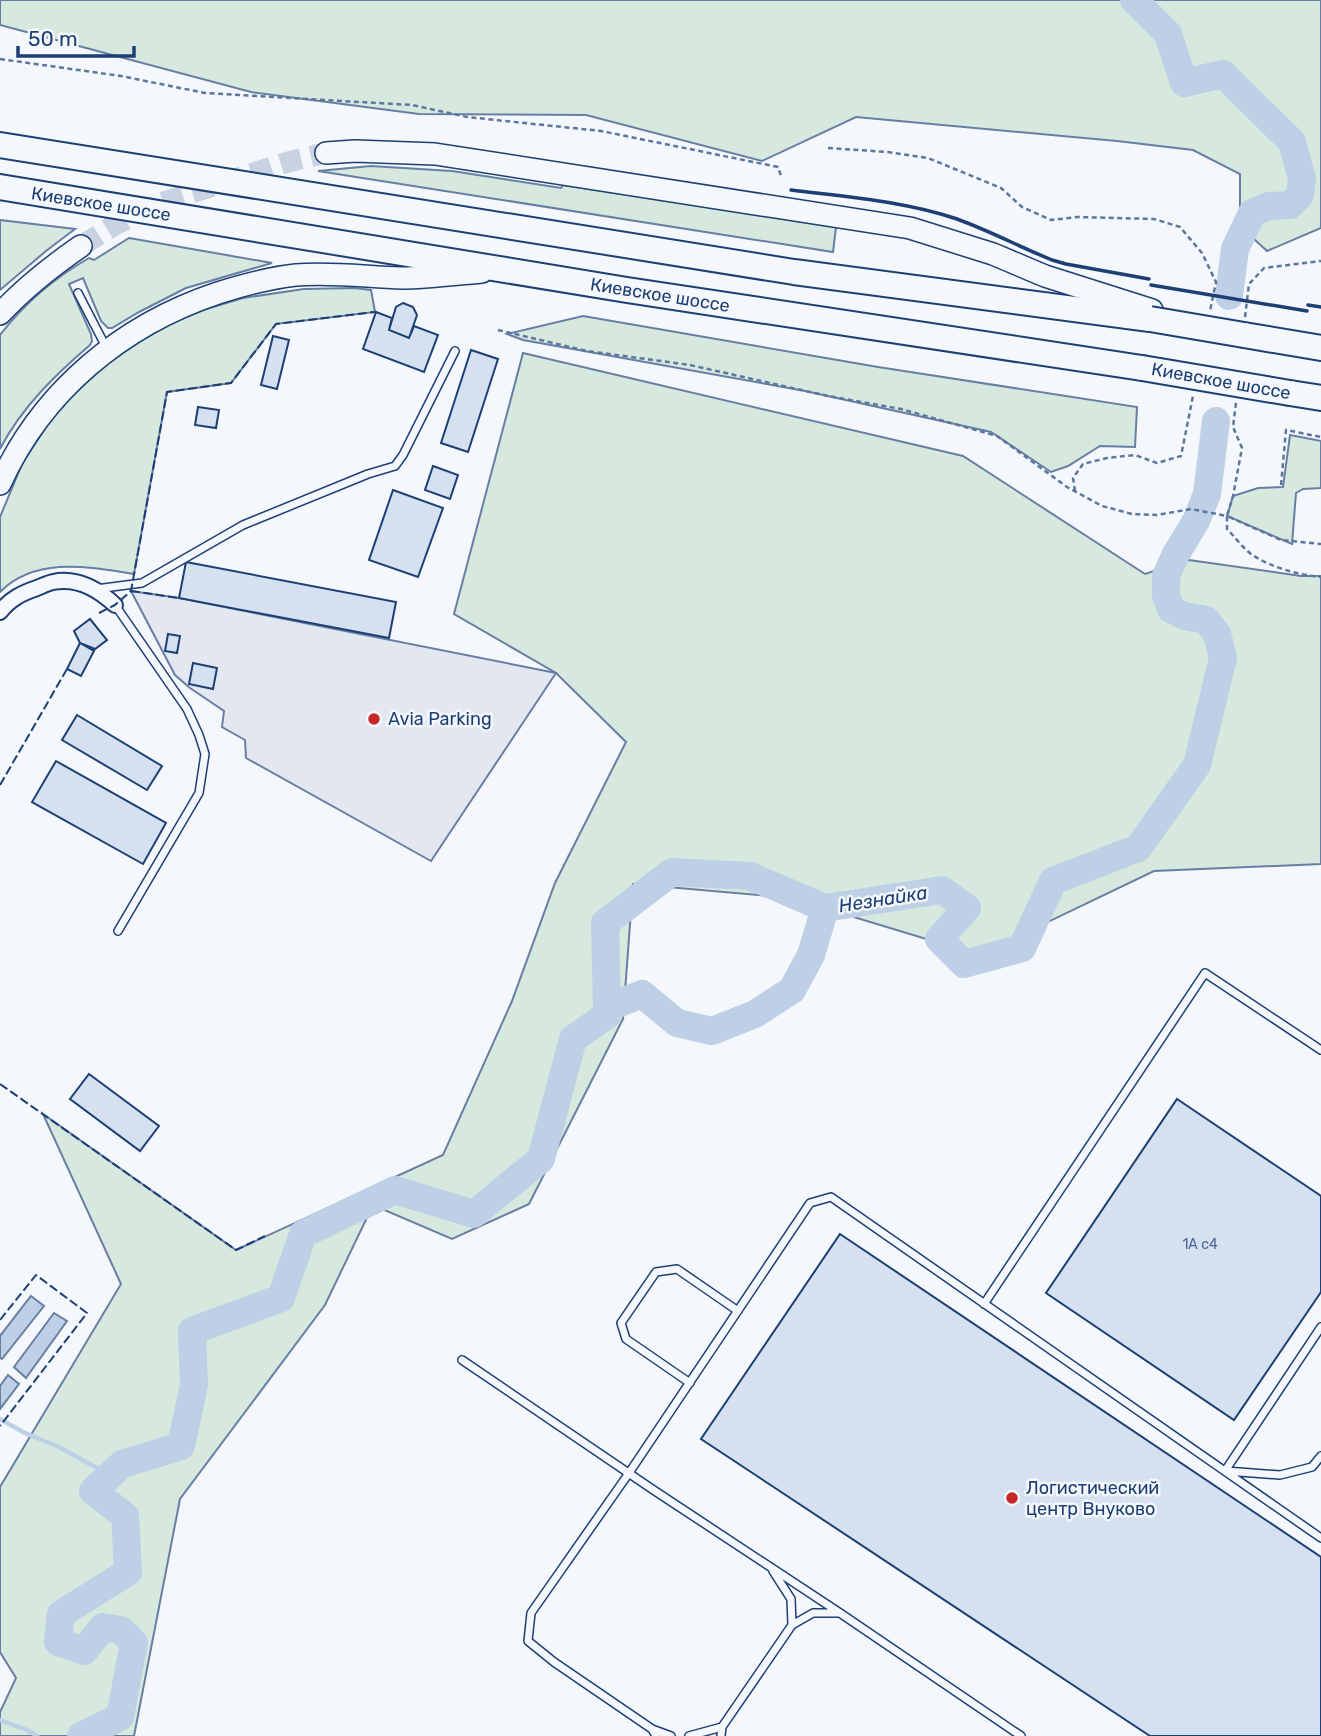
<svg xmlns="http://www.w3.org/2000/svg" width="1321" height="1736" font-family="Rubik,sans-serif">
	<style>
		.green { fill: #d7e8df; stroke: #687fa3; stroke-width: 2 }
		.parking { fill: #e3e8f0; stroke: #687fa3; stroke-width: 2 }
		.water { fill: #bed0e5; stroke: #687fa3; stroke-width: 2 }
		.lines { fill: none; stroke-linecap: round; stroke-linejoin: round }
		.stream { stroke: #bed0e5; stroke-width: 4.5 }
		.river { stroke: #bed0e5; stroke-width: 28 }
		.building { fill: #d5e0f0; stroke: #1d3f73; stroke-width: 2 }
		.primary-tunnel { stroke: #c9d2e0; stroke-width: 21; stroke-dasharray: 21 10; stroke-linecap: butt }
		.lane-casing { stroke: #1d3f73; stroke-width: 10 }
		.street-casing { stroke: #1d3f73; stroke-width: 18 }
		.primary-casing { stroke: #1d3f73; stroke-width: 24 }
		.highway-casing { stroke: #1d3f73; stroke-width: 28 }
		.path { stroke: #5e769c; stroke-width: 2.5; stroke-dasharray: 5 3.5; stroke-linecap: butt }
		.lane { stroke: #f4f7fb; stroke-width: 7 }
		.street { stroke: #f4f7fb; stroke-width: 14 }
		.primary { stroke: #f4f7fb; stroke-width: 21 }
		.highway { stroke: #f4f7fb; stroke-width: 24 }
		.highway-bridge-casing { stroke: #1d3f73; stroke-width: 28; stroke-linecap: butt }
		.highway-bridge { stroke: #f4f7fb; stroke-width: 24 }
		.fence { stroke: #1d3f73; stroke-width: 2; stroke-dasharray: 9 3.5; stroke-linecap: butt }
		.wall { stroke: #1d3f73; stroke-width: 3.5 }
		.poi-dot { fill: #c62828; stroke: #f4f7fb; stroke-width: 2.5 }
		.labels { text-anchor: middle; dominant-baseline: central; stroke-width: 5; stroke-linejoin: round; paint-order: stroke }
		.number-label { font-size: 14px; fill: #4b6792 }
		.street-label { font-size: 18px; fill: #1d3f73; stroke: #f4f7fb }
		.poi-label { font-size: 18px; fill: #1d3f73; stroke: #f4f7fb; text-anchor: start }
		.water-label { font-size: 19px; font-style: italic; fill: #1d3f73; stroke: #f4f7fb }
	</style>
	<rect width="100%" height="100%" fill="#f4f7fb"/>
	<path class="green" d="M0,0H1321V228L1267,251L1240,226V174L1193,150L1117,141L856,117L762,161L586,115L419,114L251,92L0,25Z
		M371,166L452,171L561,188L563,185L836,227L833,252L318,171Z
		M0,220L75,229L46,251L0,290Z
		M129,238L272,263L186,288L139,312L112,328H108L101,321L83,278L69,284L91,334L92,341L90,345C56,374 21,408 0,449V335C24,304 56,277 89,258L94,260Z
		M354,288L371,290L375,312L276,324L231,383L167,392L134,574C89,567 36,556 0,592V517L22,464L48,424L66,401L109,362L162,327L203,310L243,298L304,289Z
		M583,316L878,367L1137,407L1135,447L1100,446L1068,466L1051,472L991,432L805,391L523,340L507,334Z
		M523,353L963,456L1145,574L1189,560L1301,576H1321V864L1154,871L979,955L791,898L633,884L623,1019L529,1204L452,1239L373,1205L325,1305L180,1499L134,1736H0V1712L16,1678L0,1652V1487L121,1284L43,1114L236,1250L443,1155L512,1001L555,883L626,742L556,673L454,614Z
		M1290,435L1321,441V488L1303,489L1296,493L1292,544L1227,516L1233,496L1258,488L1283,487Z"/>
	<path class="parking" d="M131,591L179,598L556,673L431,861L246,758L245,740L222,727L224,711L190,688L175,675Z"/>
	<path class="water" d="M31,1296L44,1306L2,1359L0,1358V1336Z
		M54,1313L67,1321L26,1378L14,1367Z
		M8,1375L19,1384L0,1409V1386Z"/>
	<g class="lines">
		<path class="stream" d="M0,1419L25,1433L59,1447L110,1475
			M0,1720L27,1730L37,1736"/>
		<path class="river" d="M1134,0L1168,34L1184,83L1223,74L1292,142L1302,179L1300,195L1290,205L1269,206L1252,213L1235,249L1229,296
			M607,1008L642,994L677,1023L712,1031L755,1014L792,990L811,955L825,908
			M81,1736L120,1717L134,1643L121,1630L103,1627L84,1651L58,1642L61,1614L128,1572L125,1516L93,1491L122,1464L181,1446L194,1385L192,1331L281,1298L303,1234L395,1190L474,1214L541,1159L573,1039L607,1015L605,923L672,872L750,876L825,908L942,890L967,908L939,939L964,964L1022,948L1053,881L1138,848L1197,765L1223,658L1217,634L1206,620L1184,616L1171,609L1166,596V576L1176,554L1196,521L1207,494L1216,421"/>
	</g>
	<path class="building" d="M403,303L413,307L417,315L409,338L389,330L396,307Z
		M376,312L392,318L389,330L409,338L414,326L438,335L424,372L363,349Z
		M273,336L289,340L277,389L261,385Z
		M471,350L498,359L468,452L441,443Z
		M198,407L219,410L216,428L195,425Z
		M433,466L458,475L450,499L425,490Z
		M393,490L443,508L418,577L369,560Z
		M186,562L396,602L389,638L179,598Z
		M90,619L107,640L95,649L80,643L74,631Z
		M168,634L180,636L177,653L165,651Z
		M80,643L94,651L81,676L67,669Z
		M193,663L217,668L213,689L189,684Z
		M77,715L162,766L147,790L62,740Z
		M56,761L166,823L143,864L32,802Z
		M89,1074L159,1126L140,1151L70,1099Z
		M1177,1099L1321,1196V1292L1234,1420L1046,1293Z
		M840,1234L1321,1557V1736H1150L701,1439Z"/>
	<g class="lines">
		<path class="primary-tunnel" d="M81,246L113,226L157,204L288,162L326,153"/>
		<g class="lane-casing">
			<path id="lane" d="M78,293L107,349
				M96,589L142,583L243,525L368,474L395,466L403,455L455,351
				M115,605L187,709L199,735L205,754L199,793L118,931
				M984,1304L1205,973L1321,1050
				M462,1360L655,1491L840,1613
				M690,1383L626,1339L621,1323L656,1272L677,1269L738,1311
				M1225,1471L1321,1327
				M1226,1471L1280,1475L1312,1467L1321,1456
				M773,1571L791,1599L792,1625
				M652,1729L671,1736
				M656,1736L652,1729L554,1662L528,1641L531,1613L629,1473L810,1203L831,1197L1321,1538
				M689,1736L722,1727
				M721,1736L722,1727L792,1625L813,1613H840L1021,1736"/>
		</g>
		<g class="street-casing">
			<path id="street" d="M0,612C10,599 22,593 37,588C42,586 48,583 53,582C77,577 98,589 115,605"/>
		</g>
		<g class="primary-casing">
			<path id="primary" d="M326,153L355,151L435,154L910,228L993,254L1045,276L1152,310
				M0,314C24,288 52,266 81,246
				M0,484C42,391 122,325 218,293C243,285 269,278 296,275C331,272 367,277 402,278C429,278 456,274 482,272"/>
		</g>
		<g class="highway-casing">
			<path id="highway" d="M0,145L794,272L1150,319
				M0,187L627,290L1142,368
				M1244,335L1321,348
				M1290,393L1321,398"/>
		</g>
		<path class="path" d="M0,59L121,76L205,93L412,105L467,117L601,131L778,167L781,176
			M828,148L888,152L928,158L1001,188L1022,207L1051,220L1077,217L1154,219L1180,227L1202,253L1216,282L1210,311
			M1245,317L1249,284L1264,268L1321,261
			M498,330L587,351L690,365L828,396L901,409L997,436L1067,487L1102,506L1132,514L1157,515L1191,509L1227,516V529C1235,537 1242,547 1251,554C1270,567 1298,575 1321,577
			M1236,403L1233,427L1242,448L1233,496L1227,516L1281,540L1321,544
			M1281,485L1286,430L1321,437
			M1075,491L1073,478L1083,464L1107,458L1135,455L1157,463L1181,456L1193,396"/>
		<use href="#lane" class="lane"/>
		<use href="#street" class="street"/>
		<use href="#primary" class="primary"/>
		<use href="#highway" class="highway"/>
		<g class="highway-bridge-casing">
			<path id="highway-bridge" d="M1150,319L1244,335
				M1142,368L1290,393"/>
		</g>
		<use href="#highway-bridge" class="highway-bridge"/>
		<path class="fence" d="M131,591L179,598
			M99,613L115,605L131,591L167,392L231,383L276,324L375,312
			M0,785L67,669
			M0,1084L236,1250L265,1236
			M0,1320L36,1275L87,1313L0,1426"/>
		<path class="wall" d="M791,190C847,197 904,201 957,219C990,231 1020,247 1052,260L1066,264L1149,279
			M1151,285L1307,311
			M1308,305L1321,307"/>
	</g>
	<g class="poi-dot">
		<circle cx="374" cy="719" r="7"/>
		<circle cx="1012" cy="1498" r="7"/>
	</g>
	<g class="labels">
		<g class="number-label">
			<text x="1200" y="1244">1А с4</text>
		</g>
		<g class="street-label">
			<text transform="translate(101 204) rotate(9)">Киевское шоссе</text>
			<text transform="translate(660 295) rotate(9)">Киевское шоссе</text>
			<text transform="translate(1221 381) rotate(10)">Киевское шоссе</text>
		</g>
		<g class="poi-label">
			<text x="388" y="719">Avia Parking</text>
			<text x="1026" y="1488">Логистический<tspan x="1026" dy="21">центр Внуково</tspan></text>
		</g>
		<g class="water-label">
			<text transform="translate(883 899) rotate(-9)">Незнайка</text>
		</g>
	</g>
	<path d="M18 46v10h116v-10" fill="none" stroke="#1d3f73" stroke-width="3.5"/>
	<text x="28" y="46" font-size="21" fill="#1d3f73" stroke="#f4f7fb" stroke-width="5" paint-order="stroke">50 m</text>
</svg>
